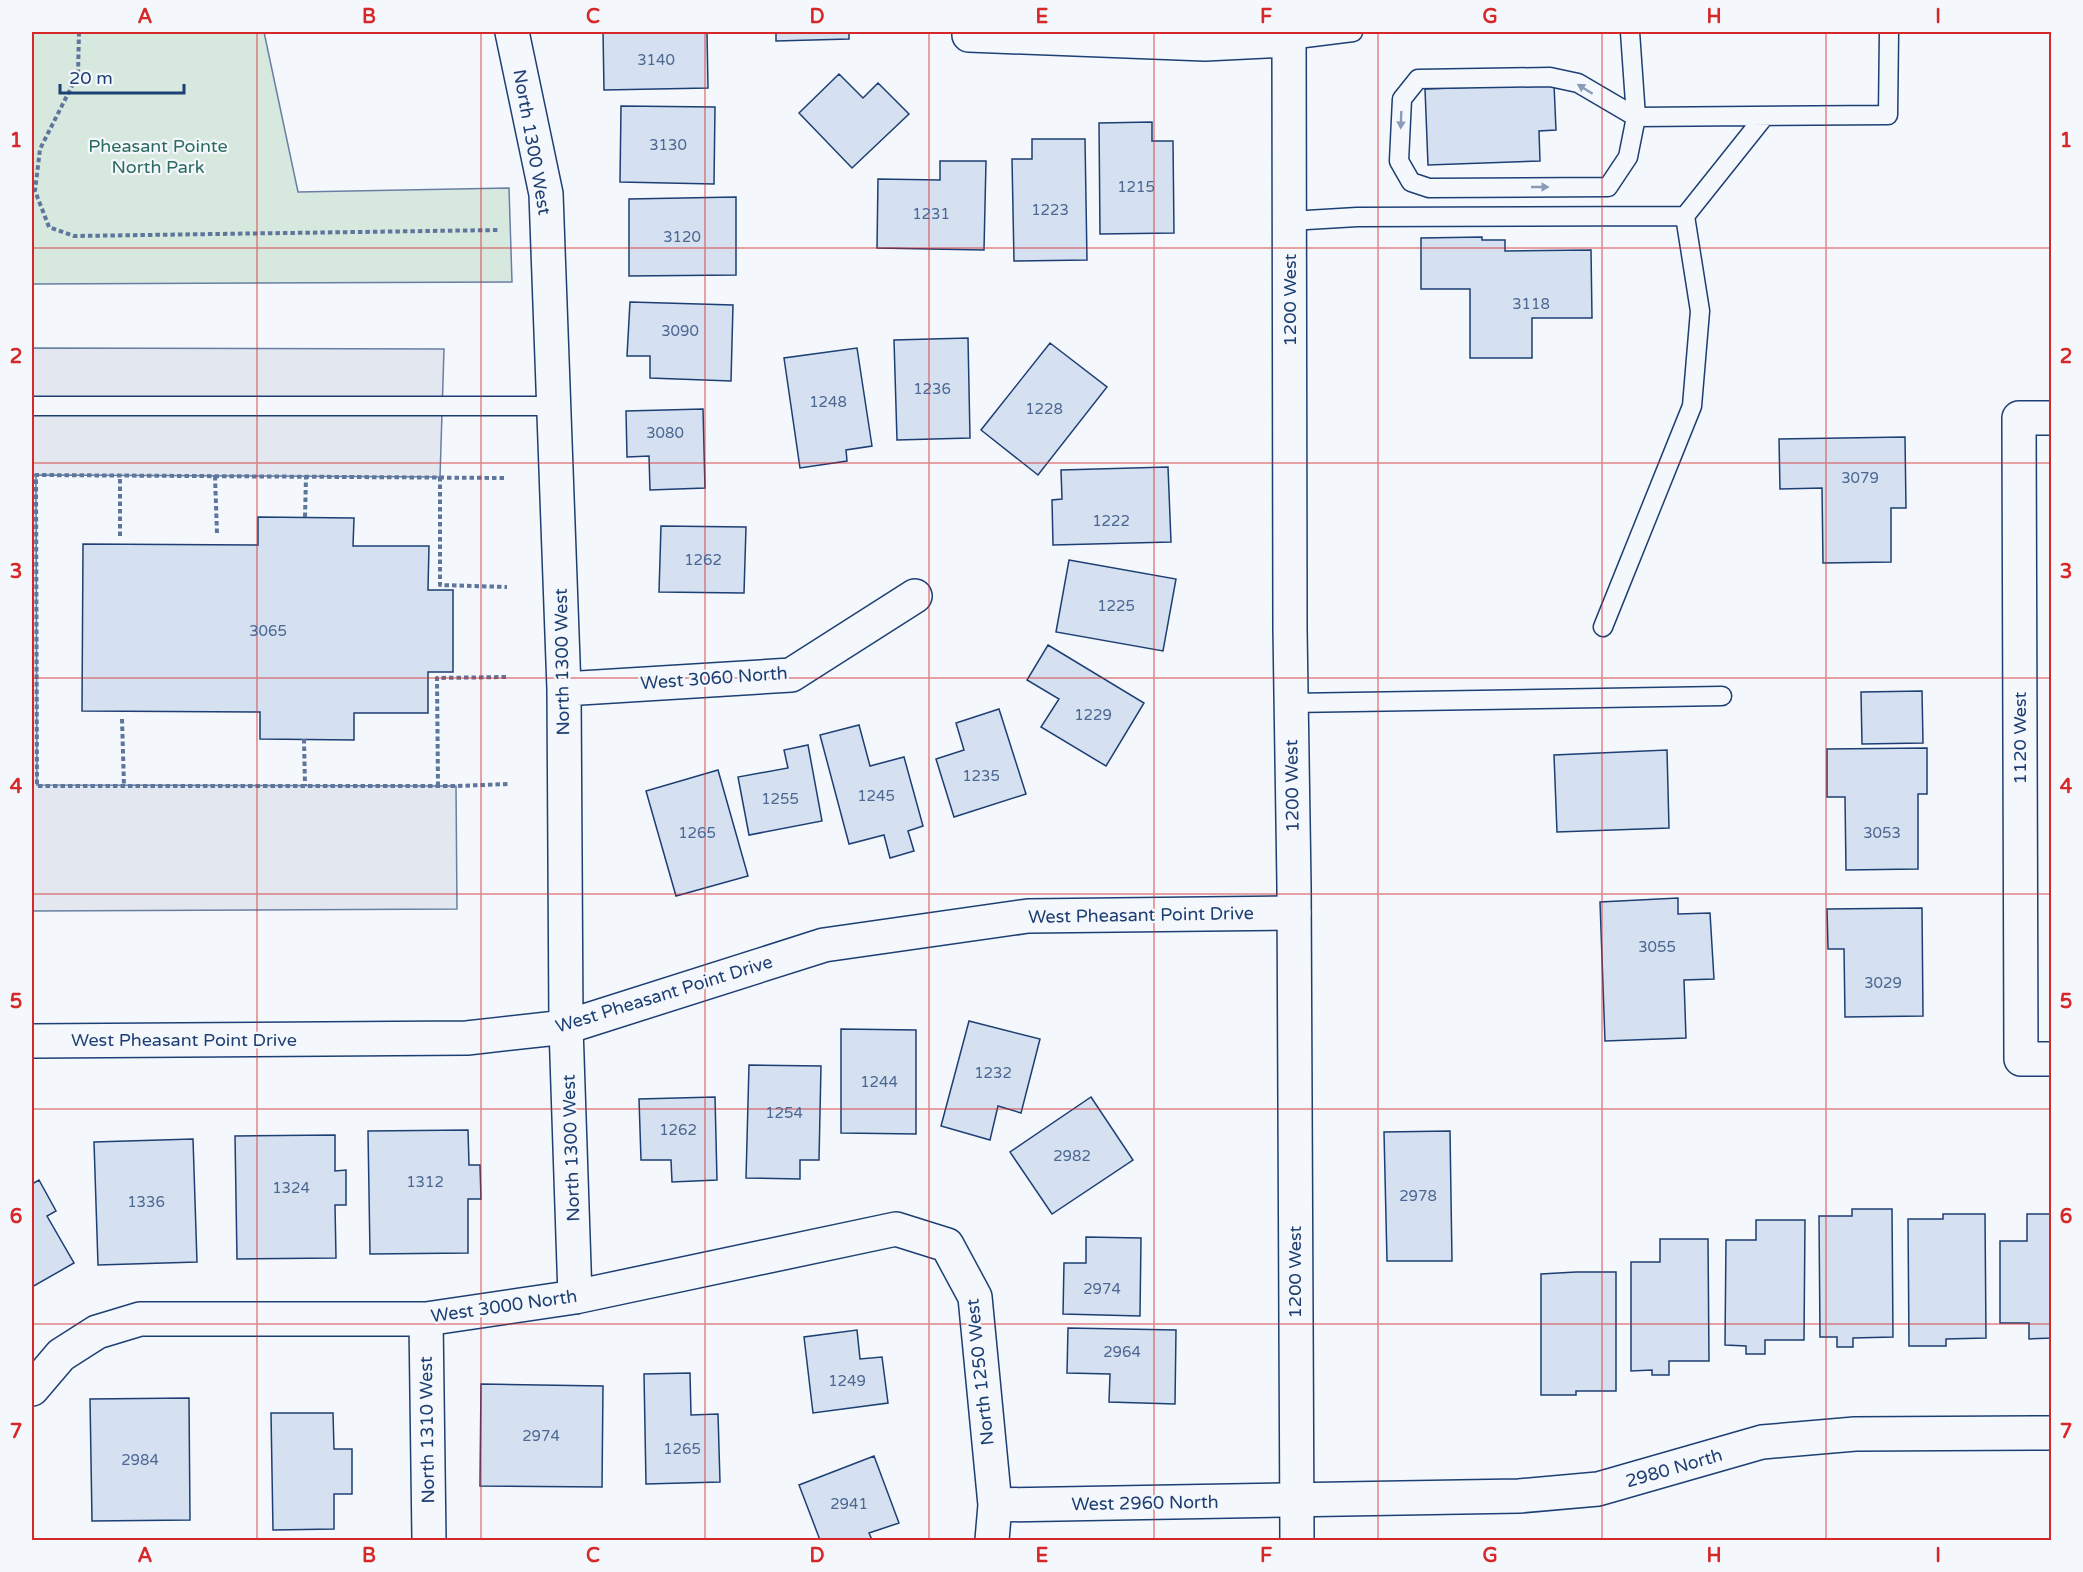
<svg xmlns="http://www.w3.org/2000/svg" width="2083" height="1572" font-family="'Varela Round',sans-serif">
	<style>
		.green { fill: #d7e8df; stroke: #687fa3; stroke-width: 1.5 }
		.parking { fill: #e3e8f0; stroke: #687fa3; stroke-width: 1.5 }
		.building { fill: #d5e0f0; stroke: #1d3f73; stroke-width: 1.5 }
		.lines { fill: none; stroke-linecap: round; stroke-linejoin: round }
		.lane-casing { stroke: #1d3f73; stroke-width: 21 }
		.street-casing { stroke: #1d3f73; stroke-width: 36 }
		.secondary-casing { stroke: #1d3f73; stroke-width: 36 }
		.path { stroke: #5e769c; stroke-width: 4; stroke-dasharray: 4.5 3; stroke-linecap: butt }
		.lane { stroke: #f4f7fb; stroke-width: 18 }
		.street { stroke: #f4f7fb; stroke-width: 33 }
		.secondary { stroke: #f4f7fb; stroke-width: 33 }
		.oneway { fill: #889bb7 }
		.grid { fill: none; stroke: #d62828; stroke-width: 1.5; stroke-opacity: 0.55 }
		.labels { text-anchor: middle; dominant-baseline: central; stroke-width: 4.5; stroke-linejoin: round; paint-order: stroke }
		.number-label { font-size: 15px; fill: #4b6792 }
		.street-label { font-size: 18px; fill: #1d3f73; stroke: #f4f7fb }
		.park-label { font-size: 18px; fill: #2c6c60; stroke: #f4f7fb }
		.neatline { fill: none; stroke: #d62828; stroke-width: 2 }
		.grid-label { font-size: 20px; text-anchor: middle; font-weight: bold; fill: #d62828 }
	</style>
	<rect width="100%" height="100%" fill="#f4f7fb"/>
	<path class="green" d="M32,32H264L298,192L509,188L512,282L32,284Z"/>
	<path class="parking" d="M32,348L444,349L440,477L36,475L37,785L456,786L457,909L32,911Z"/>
	<path class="building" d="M603,32H707L708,88L604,90Z
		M776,32H849V39L776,41Z
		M839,74L863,98L878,83L909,114L852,168L799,113Z
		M1554,84L1556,130L1539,131L1540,161L1428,165L1425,89Z
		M621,106L715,107L714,184L620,182Z
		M1152,122V141H1173L1174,233L1100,234L1099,123Z
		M1032,139H1085L1087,260L1014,261L1012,159H1032Z
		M940,161H986L984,250L877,248L878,179L940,180Z
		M736,197V275L629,276V199Z
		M1482,237V240H1505V251L1591,250L1592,318H1532V358H1470V289H1421V238Z
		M630,302L733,305L731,381L650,378V356H627Z
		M968,338L970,438L897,440L894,340Z
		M1050,343L1107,387L1038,475L981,430Z
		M857,348L872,446L846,450L847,461L800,468L784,358Z
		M703,409L705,488L650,490L649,456L627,457L626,411Z
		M1905,437L1906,508H1891V562L1823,563L1822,488L1780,489L1779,439Z
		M1168,467L1171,542L1053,545L1052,500L1062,499L1061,470Z
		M258,517L354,518L353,546H429L428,590H453V672H428V713H354V740L260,739V712L82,711L83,544L258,545Z
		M661,526L746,527L744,593L659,592Z
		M1069,560L1176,579L1163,651L1056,632Z
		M1048,645L1144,703L1106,766L1041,727L1059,699L1027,680Z
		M1922,691L1923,743L1862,744L1861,692Z
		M999,709L1026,794L954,817L936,759L964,750L956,723Z
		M859,725L870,766L904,757L923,826L908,831L914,851L890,858L884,835L849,844L820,735Z
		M808,745L822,821L749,835L738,777L788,768L784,750Z
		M1927,748V794H1918V869L1846,870L1845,797H1827V749Z
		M1667,750L1669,828L1557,832L1554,755Z
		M718,770L748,876L676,896L646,791Z
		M1678,898V914L1710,913L1714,979L1684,980L1686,1038L1605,1041L1600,902Z
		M1922,908L1923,1016L1845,1017L1844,949H1828L1827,909Z
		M969,1021L1040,1039L1021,1113L998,1106L990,1140L941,1126Z
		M841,1029L916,1030V1134L841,1133Z
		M749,1065L821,1066L819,1160H800V1179L746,1178Z
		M715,1097L717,1180L672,1182L671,1160H641L639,1099Z
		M1091,1097L1133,1160L1052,1214L1010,1152Z
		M468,1130L469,1165H480L481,1199H468V1253L370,1254L368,1131Z
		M1450,1131L1452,1261H1387L1384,1132Z
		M335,1135V1171L346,1170V1205H335L336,1258L237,1259L235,1136Z
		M193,1139L197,1262L98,1265L94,1142Z
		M39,1180L56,1211L47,1216L74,1263L32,1287V1184Z
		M1852,1209H1892L1893,1337L1853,1338V1347H1837V1337H1820L1819,1216H1852Z
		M1943,1214H1985L1986,1338L1946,1339V1346H1909L1908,1219H1943Z
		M2027,1214H2052V1338L2029,1339V1323H2000V1241H2027Z
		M1756,1220H1805L1804,1340H1765V1354H1746V1346L1725,1345L1726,1240H1756Z
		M1086,1237L1141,1238L1140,1316L1063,1314L1064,1263H1086Z
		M1660,1239H1708L1709,1361H1669V1375H1652V1370L1631,1371V1262H1660Z
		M1576,1272H1616V1391H1576V1395H1541V1274Z
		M1068,1328L1176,1330L1175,1404L1109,1402L1110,1374L1067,1373Z
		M857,1330L860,1359L882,1357L888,1403L813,1413L804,1337Z
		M690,1373L691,1415L718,1414L720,1482L646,1484L644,1374Z
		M481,1384L603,1386L602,1487L480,1486Z
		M189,1398L190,1520L92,1521L90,1399Z
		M271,1413H333L334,1449H352V1494H334V1529L273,1530Z
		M874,1456L899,1523L869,1533L872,1540H820L799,1485Z"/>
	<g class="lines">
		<g class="lane-casing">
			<path id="lane" d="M1630,32L1636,117L1628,157L1608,187L1429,188L1411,182L1399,161L1402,99L1418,79L1550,77L1578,83L1636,117L1888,115L1889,32
				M1289,40L1353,32
				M1685,216L1764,117
				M1290,221L1357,217L1685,216L1700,311L1692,406L1603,627
				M32,406H554
				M1291,703L1722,696"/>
		</g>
		<g class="street-casing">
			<path id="street" d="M512,32L546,194L564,689L566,1027L575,1297
				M969,32V35L1205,44L1289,40
				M2052,418H2019L2021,1059H2052
				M564,689L791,675L915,596
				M32,1041L467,1038L566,1027L824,945L1028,916L1294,913
				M426,1319L429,1540
				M32,1389L61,1355L97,1332L140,1319H426L575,1297L896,1229L947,1245L975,1297L995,1505L992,1540
				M995,1505L1519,1496L1598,1489L1762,1442L1855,1434L2052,1433"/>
		</g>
		<g class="secondary-casing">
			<path id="secondary" d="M1289,32L1290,629L1294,885L1297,1540"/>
		</g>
		<path class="path" d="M79,32L78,74L40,149L35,191L49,227L74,236L499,230
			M215,476L217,534
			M440,477V585L507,587
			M504,478L36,475L37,786H456L509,784
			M305,517L306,477
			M120,536V476
			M122,719L124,786
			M304,739L305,786
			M438,786L437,678L506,677"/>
		<use href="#lane" class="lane"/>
		<use href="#street" class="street"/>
		<use href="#secondary" class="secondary"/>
	</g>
	<defs><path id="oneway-solid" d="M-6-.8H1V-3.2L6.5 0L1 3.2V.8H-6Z" transform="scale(1.5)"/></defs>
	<g class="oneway">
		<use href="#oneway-solid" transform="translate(1585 89) rotate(-148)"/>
		<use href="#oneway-solid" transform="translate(1401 120) rotate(92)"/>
		<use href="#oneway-solid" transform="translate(1540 187)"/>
	</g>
	<path class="grid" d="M257,32V1540M481,32V1540M705,32V1540M929,32V1540M1154,32V1540M1378,32V1540M1602,32V1540M1826,32V1540M32,248H2052M32,463H2052M32,678H2052M32,894H2052M32,1109H2052M32,1324H2052"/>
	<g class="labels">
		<g class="number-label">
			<text x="656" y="60">3140</text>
			<text x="668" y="145">3130</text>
			<text x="1136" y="187">1215</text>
			<text x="1050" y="210">1223</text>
			<text x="931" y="214">1231</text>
			<text x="682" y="237">3120</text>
			<text x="1531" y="304">3118</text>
			<text x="680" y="331">3090</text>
			<text x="932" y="389">1236</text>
			<text x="828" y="402">1248</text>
			<text x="1044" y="409">1228</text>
			<text x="665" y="433">3080</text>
			<text x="1860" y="478">3079</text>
			<text x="1111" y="521">1222</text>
			<text x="703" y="560">1262</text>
			<text x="1116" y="606">1225</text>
			<text x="268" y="631">3065</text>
			<text x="1093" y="715">1229</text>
			<text x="981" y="776">1235</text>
			<text x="876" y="796">1245</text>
			<text x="780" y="799">1255</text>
			<text x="697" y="833">1265</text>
			<text x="1882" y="833">3053</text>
			<text x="1657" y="947">3055</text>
			<text x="1883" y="983">3029</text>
			<text x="993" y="1073">1232</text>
			<text x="879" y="1082">1244</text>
			<text x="784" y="1113">1254</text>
			<text x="678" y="1130">1262</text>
			<text x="1072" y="1156">2982</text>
			<text x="425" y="1182">1312</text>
			<text x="291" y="1188">1324</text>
			<text x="1418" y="1196">2978</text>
			<text x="146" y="1202">1336</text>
			<text x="1102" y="1289">2974</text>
			<text x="1122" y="1352">2964</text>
			<text x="847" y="1381">1249</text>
			<text x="541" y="1436">2974</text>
			<text x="682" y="1449">1265</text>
			<text x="140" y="1460">2984</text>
			<text x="849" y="1504">2941</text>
		</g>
		<g class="street-label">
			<text transform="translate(532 142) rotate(80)">North 1300 West</text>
			<text transform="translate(1290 300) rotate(-90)">1200 West</text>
			<text transform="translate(562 662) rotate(-91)">North 1300 West</text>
			<text transform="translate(714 678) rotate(-4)">West 3060 North</text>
			<text transform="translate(2020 738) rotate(-90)">1120 West</text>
			<text transform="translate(1292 786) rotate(-91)">1200 West</text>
			<text transform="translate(1141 915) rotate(-1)">West Pheasant Point Drive</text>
			<text transform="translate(664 994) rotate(-17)">West Pheasant Point Drive</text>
			<text x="184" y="1040">West Pheasant Point Drive</text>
			<text transform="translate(571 1148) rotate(-92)">North 1300 West</text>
			<text transform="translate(1295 1272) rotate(-90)">1200 West</text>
			<text transform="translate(504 1306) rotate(-8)">West 3000 North</text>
			<text transform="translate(980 1372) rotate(-96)">North 1250 West</text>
			<text transform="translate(427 1430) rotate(-91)">North 1310 West</text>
			<text transform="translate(1674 1468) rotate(-16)">2980 North</text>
			<text transform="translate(1145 1503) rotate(-1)">West 2960 North</text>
		</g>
		<g class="park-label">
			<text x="158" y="146">Pheasant Pointe<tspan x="158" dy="21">North Park</tspan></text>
		</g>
	</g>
	<rect width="2083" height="1572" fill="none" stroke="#f4f7fb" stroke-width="66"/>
	<path d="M60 84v9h124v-9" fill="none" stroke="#1d3f73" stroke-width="3"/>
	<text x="69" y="84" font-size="18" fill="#1d3f73" stroke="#f4f7fb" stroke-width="4.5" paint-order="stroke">20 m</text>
	<rect x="33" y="33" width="2017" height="1506" class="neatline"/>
	<g class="grid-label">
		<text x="145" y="23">A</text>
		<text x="369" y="23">B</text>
		<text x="593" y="23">C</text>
		<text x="817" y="23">D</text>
		<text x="1042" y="23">E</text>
		<text x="1266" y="23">F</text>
		<text x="1490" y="23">G</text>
		<text x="1714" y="23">H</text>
		<text x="1938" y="23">I</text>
		<text x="16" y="147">1</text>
		<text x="2066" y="147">1</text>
		<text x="16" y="363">2</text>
		<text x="2066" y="363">2</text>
		<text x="16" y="578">3</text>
		<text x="2066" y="578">3</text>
		<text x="16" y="793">4</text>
		<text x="2066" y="793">4</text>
		<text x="16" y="1008">5</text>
		<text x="2066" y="1008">5</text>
		<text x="16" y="1223">6</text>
		<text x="2066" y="1223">6</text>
		<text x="16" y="1438">7</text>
		<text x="2066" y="1438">7</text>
		<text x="145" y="1562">A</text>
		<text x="369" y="1562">B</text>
		<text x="593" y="1562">C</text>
		<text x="817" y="1562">D</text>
		<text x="1042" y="1562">E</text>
		<text x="1266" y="1562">F</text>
		<text x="1490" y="1562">G</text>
		<text x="1714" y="1562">H</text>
		<text x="1938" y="1562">I</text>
	</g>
</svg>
